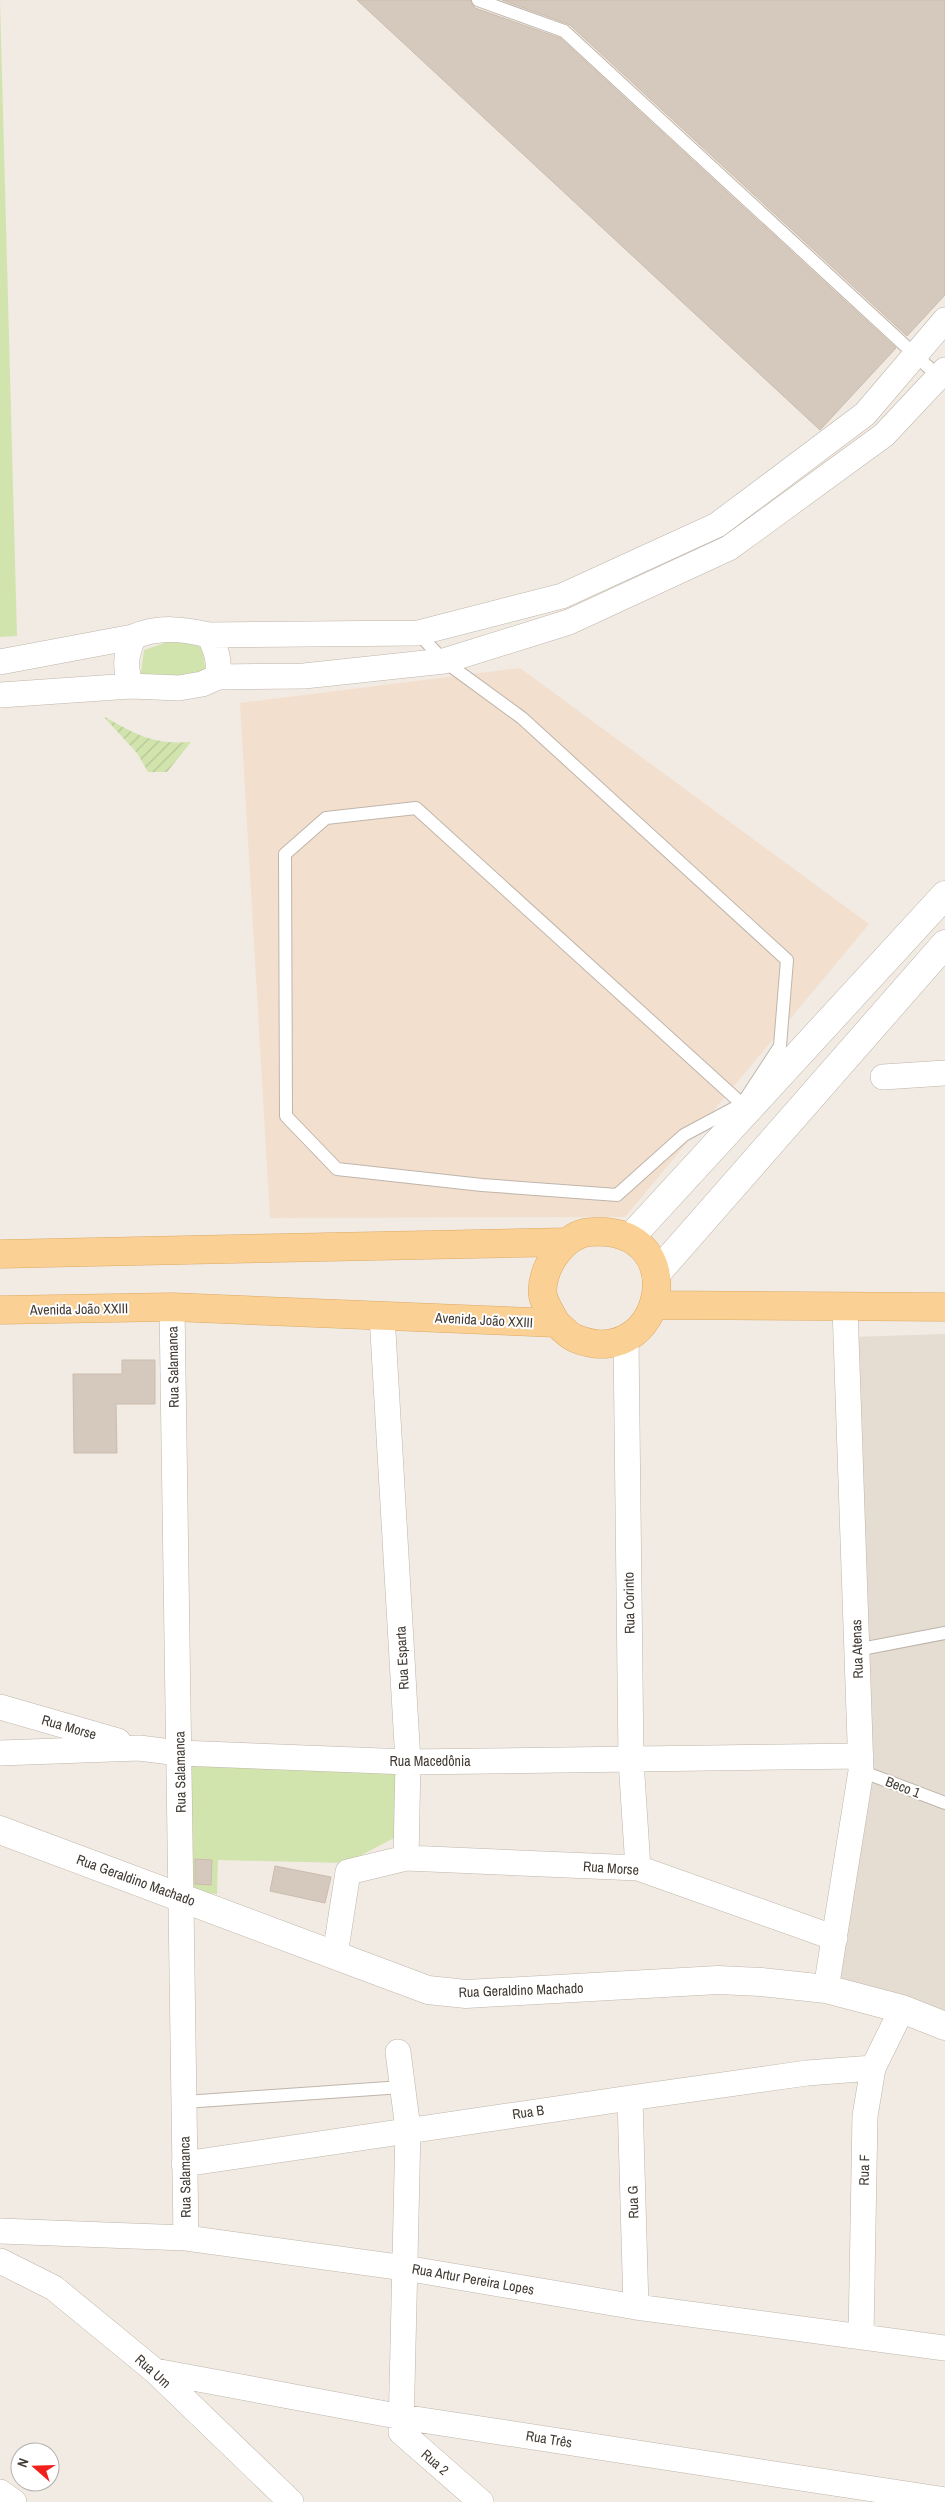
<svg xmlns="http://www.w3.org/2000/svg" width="945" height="2502" font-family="'Archivo Narrow',sans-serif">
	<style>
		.residential { fill: #e5dcd2 }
		.commercial { fill: #f3dfce }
		.green { fill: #d2e4ad }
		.garden { fill: url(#garden-furrows) }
		.building { fill: #d5c8bc; stroke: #ccbcad }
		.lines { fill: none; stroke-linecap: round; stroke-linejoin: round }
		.service-casing { stroke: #bfb5aa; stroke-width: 14 }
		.minor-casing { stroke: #bfb5aa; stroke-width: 26 }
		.tertiary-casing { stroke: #bfb5aa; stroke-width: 29 }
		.primary-casing { stroke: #deaa65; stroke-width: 29 }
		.service { stroke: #fff; stroke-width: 12 }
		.minor { stroke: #fff; stroke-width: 25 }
		.tertiary { stroke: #fff; stroke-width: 28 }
		.primary { stroke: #fad094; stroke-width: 28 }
		.labels { text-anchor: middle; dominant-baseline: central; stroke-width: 4; stroke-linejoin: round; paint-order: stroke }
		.street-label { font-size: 14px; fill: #423b34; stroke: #fff }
	</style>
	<defs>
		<pattern id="garden-furrows" width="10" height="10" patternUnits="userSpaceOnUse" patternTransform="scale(1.25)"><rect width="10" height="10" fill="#d2e4ad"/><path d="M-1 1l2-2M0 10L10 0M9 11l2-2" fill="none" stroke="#b6c495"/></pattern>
	</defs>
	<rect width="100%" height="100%" fill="#f1ebe3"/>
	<path class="residential" d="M945,1334V2029L827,1991L853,1839V1337Z"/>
	<path class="commercial" d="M520,668L869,924L625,1217L270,1218L240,703Z"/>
	<path class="green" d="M0,0L17,636L0,637Z
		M173,640L202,647L206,673L140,680L144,650Z
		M183,1762L401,1768L398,1836L346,1863L218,1860L217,1894L187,1891Z"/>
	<path class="garden" d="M103,716C136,734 152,745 191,742L167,772H148L137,753Z"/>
	<path class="building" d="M357,0H470L475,8L560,38L896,348L820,430Z
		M502,0H945V295L907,336L570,25Z
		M122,1360H155V1404H116L117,1453H74L73,1374H122Z
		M195,1859L212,1860L211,1885L195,1884Z
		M275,1866L331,1877L325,1903L270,1891Z"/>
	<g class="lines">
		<g class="service-casing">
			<path id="service" d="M478,0L564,31L938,376
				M418,633L444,661L522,718L787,960L780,1046L742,1104L684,1135L617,1195L482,1185L337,1169L286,1116L285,854L326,818L416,808L742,1104
				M856,1650L945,1633
				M861,1771L945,1803
				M185,2102L402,2087"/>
		</g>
		<g class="minor-casing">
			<path id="minor" d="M209,635C216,650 220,660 218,677
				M0,662L133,637C159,626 183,629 209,635L418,633L562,596L717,525L865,414L945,320
				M131,686C124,665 126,657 133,637
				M0,695L131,686L179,688L202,684L218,677L304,676L444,661L569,622L729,548L884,435L945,370
				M883,1077L945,1073
				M172,1307L186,2238
				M626,1339L631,1760L638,1868
				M0,1707L118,1741
				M0,1753L139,1748L179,1753L408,1762L861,1756
				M406,1858L638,1868L835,1938
				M335,1955L348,1872L406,1858L408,1762L382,1315
				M826,1989L861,1771L845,1307
				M398,2052L408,2129L401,2432L481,2502
				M630,2098L636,2307
				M184,2164L630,2098L807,2073L873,2068
				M0,2231L186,2238L405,2268L636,2307L945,2348
				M0,2261L54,2288L155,2371L291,2502
				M861,2337L865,2116L873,2068L902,2009
				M155,2371L402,2417L945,2500
				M0,2492L14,2502"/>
		</g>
		<g class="tertiary-casing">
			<path id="tertiary" d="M630,1238L945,895
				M656,1274L945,944
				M0,1830L428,1990L466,1994L718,1980L761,1982L826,1989L902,2009L945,2026"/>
		</g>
		<g class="primary-casing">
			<path id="primary" d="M0,1254L566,1242
				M655,1305L945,1307
				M0,1310L172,1307L556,1323C562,1328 570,1337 577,1339C664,1373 695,1225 591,1232C564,1233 539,1270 543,1296C545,1305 552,1315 556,1323"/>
		</g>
		<use href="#service" class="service"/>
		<use href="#minor" class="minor"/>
		<use href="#tertiary" class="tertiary"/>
		<use href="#primary" class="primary"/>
	</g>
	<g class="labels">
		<g class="street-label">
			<text transform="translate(79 1309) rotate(-1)">Avenida João XXIII</text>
			<text transform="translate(484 1320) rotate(3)">Avenida João XXIII</text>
			<text transform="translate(173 1367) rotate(-91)">Rua Salamanca</text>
			<text transform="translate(629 1603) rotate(-91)">Rua Corinto</text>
			<text transform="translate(857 1649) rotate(-92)">Rua Atenas</text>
			<text transform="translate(402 1658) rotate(-93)">Rua Esparta</text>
			<text transform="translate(69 1727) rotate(16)">Rua Morse</text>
			<text x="430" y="1761">Rua Macedônia</text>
			<text transform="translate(180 1772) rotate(-91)">Rua Salamanca</text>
			<text transform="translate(903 1787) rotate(21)">Beco 1</text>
			<text transform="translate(611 1868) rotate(4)">Rua Morse</text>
			<text transform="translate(136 1880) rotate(20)">Rua Geraldino Machado</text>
			<text transform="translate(521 1990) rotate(-2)">Rua Geraldino Machado</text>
			<text transform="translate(528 2112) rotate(-8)">Rua B</text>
			<text transform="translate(864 2170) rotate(-89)">Rua F</text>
			<text transform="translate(185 2177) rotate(-91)">Rua Salamanca</text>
			<text transform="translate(633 2202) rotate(-92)">Rua G</text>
			<text transform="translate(473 2279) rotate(10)">Rua Artur Pereira Lopes</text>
			<text transform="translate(153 2371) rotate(42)">Rua Um</text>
			<text transform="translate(549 2439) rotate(9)">Rua Três</text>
			<text transform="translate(435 2462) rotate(41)">Rua 2</text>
		</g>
	</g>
	<g transform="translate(35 2467) rotate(290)"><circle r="24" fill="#ffffff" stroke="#b3b1ae"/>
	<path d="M0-4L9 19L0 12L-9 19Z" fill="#f1201b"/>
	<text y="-8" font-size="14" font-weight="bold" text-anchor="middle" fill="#423b34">N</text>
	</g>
</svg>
